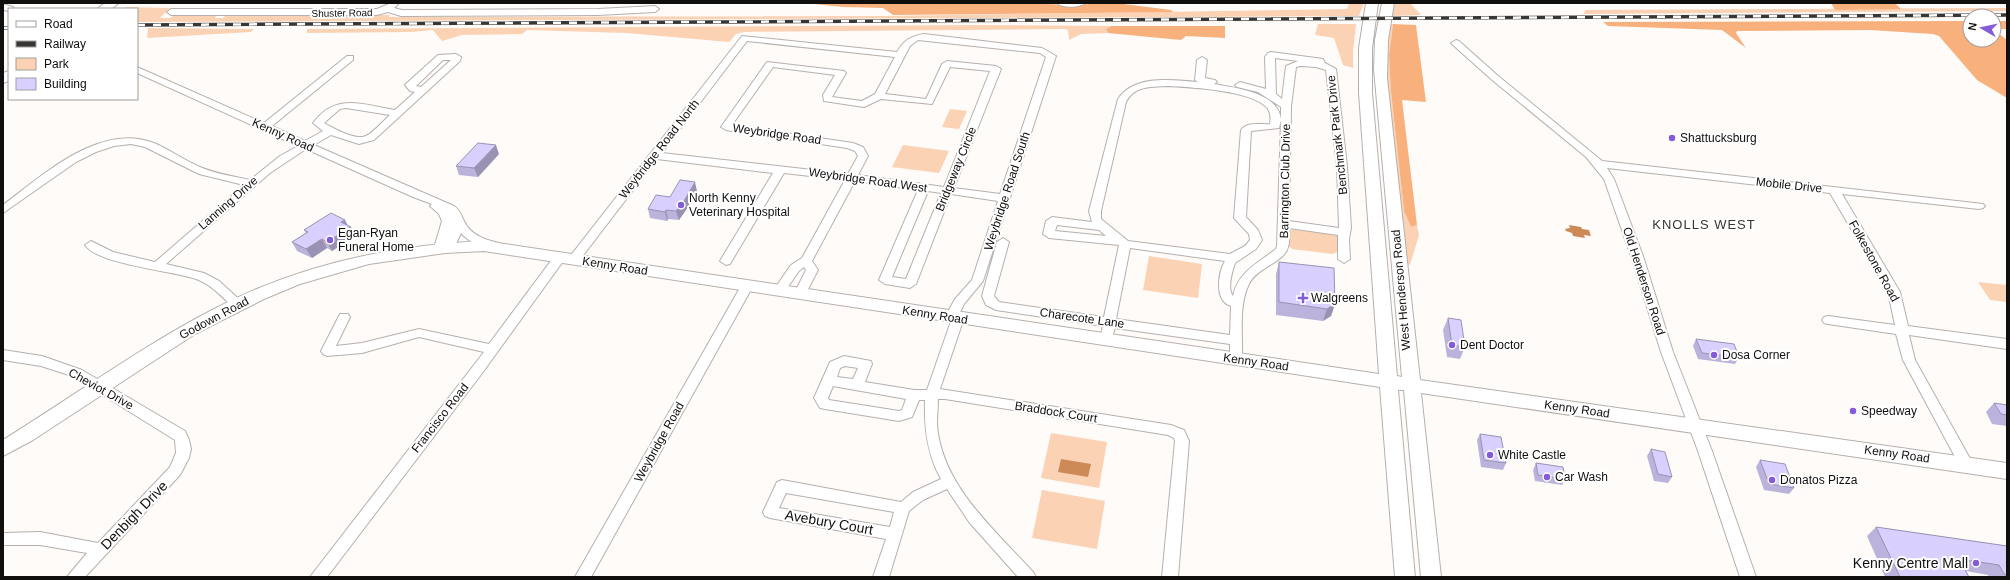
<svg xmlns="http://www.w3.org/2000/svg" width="2010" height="580" font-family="Arial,sans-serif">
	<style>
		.green { fill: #fcd2b5 }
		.forest { fill: #f8b17d }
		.water { fill: #ce8a56 }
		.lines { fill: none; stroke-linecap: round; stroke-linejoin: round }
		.minor-casing { stroke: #b5b0ad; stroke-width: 2 }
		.major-casing { stroke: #b5b0ad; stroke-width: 2 }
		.minor { fill: #fff; fill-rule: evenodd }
		.major { fill: #fff; fill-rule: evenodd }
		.rail-casing { stroke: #393735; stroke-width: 3.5 }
		.rail { stroke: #fff; stroke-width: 2.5; stroke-dasharray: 8; stroke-linecap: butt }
		.wall { fill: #bbb3db }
		.shaded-wall { fill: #9992b2 }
		.building { fill: #dad0ff; stroke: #9992b2 }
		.poi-dot { fill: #835dd7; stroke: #fff; stroke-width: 1.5 }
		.labels { text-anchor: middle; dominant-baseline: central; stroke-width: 4; stroke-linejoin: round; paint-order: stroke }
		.far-street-label { font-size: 10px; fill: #110f0e; stroke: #fff }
		.street-label { font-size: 12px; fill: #110f0e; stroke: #fff }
		.poi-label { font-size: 12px; fill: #110f0e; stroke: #fff; text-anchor: start }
		.neighbourhood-label { font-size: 13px; letter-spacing: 1px; fill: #383432; stroke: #fff }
		.near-street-label { font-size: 14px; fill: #110f0e; stroke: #fff }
		.near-poi-label { font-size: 14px; fill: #110f0e; stroke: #fff; text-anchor: end }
	</style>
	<rect width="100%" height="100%" fill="#fffbf8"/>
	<path class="green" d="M1349,3H1364L1359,16L137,22V9H124L126,7L170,8L160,18H170L175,15H217L215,18H223L226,15H390L389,17L884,16L1347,9Z
		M1395,3H1410L1421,15L1391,16Z
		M2007,8V11L1583,14L1586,10Z
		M1318,24H1356L1353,51V68L1343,65L1334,38L1315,35Z
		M1388,24H1393L1389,55L1391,92L1404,211L1411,227L1417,225L1419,235L1410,265L1406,264L1386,84Z
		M985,25L1111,26L1106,29L1108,33L1081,34L1069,40L1068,30L1064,29L744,32L736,34L729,42L627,33L527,30L522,34L462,35L442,41L433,30L411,32L307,33V29Z
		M148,28L254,29L251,32L147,38Z
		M950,109L967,111L959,129L942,127Z
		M903,145L949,151L939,173L892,167Z
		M1288,229L1337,235L1338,252L1332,254L1292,249L1288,245Z
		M1149,256L1202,264L1198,298L1143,290Z
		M1978,282L2007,285V302L1990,300Z
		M1051,433L1107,442L1099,488L1041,478Z
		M1042,490L1105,501L1097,549L1032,538Z"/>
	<path class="forest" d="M805,3H1030L1067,5L1116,3L1171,10L1173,12L893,15L883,8L843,7Z
		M1831,3H1895L1901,9L1835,10Z
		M1970,21V40H1994V21H2007V29H2002L1997,32L2007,40V98L1977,80L1939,36L1933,34L1870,30L1737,31L1736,33L1746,48L1722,30L1608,26L1603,22Z
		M1393,24L1416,25L1426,102L1402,100L1417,225L1411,227L1404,211L1391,92L1389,55Z
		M1111,26H1225V38L1186,36L1181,40L1108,33L1106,29Z"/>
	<path class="water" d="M1569,225L1581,227L1582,229L1589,230L1591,236L1584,235L1585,238L1573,236L1572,233L1566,231L1565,229L1570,228Z
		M1061,459L1091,464L1088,477L1058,472Z"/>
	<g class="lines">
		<g class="minor-casing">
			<path id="minor" d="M391,3H399L394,8L402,10L598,9L655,6L659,9L655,12L598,15L401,16L388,12L377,15H171L167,12L171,9H377Z
				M1057,3H1085C1080,8 1062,8 1057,3Z
				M3,4L13,7L14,9H9V11L3,10Z
				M924,34L1042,48L1056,56L983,281L964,304L959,314L964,318L940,389L1171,425L1184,430L1189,441L1178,577H1162L1175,441L1174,438L1168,435L945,399H938C938,407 937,416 937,424C941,485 995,530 1033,572L1036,577H1018L969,522L947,489L923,500L909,511L889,577H873L886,539L770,518L765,516L763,512L777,482L782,480L901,502L913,492L941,479C927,454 924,428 925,400H919L912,417L899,421L825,409L820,408L814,398L830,362L844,356L871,361L872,364L865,382L914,390H927L951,321L947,320L945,317L955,299L972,280L998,201L951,194L916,284L910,288L885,284L879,280L918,190L855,181L812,261L818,270L804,297H796L794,294L806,270L804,267L799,271L783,294H775L773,291L791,265L802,258L845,180L784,173L730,264L726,265L720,261L773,173L657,159L578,262L574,263L568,259L742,36L897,52C904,40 911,36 924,34ZM918,40L1040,53L1046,57L1000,194L954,188L1001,69L996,66L947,61L942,64L926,99L885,94L910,46ZM747,41L895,57L875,94L862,101L832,97L846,73L844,71L767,62L721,127L726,130L847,148L855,151L858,156L848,174L662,153ZM773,67L835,75L823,95L824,101L864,107L881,99L932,104L950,67L990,71L944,187L858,175L868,156L863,147L853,143L732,125ZM928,191L941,193L906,279L892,277ZM845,366L858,368L853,379L837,377L840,368ZM833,386L906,399L902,410L899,411L829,400L828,398ZM786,493L894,512L890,527L779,508Z
				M1456,40L1459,41L1497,75L1602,161L1983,204L1985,206L1983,208L1979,209L1842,194L1900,292L1908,326L2007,339V349L1909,335L1915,360L1973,464L1971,468L1966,470L1961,468L1903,360L1896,334L1828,324L1824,323L1822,320L1824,317L1828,316L1895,325L1888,292L1830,193L1607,168L1614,179L1643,256L1673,352L1712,451L1756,577H1740L1698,451L1661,352L1631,256L1604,179L1586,157L1491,79L1453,45L1451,43Z
				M1271,52L1323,59L1325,63L1336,69L1347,166L1351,228L1349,239L1350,259L1344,263L1338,259V235L1289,228C1289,234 1290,241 1288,247C1285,262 1256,268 1249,284C1238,306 1243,336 1242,359L1241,362H1231L1230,359V344L1115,328L1110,343H1102L1100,340L1103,326L996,310L986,305L982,296L997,242L1003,238L1009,242L994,296L999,302L1104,317L1119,245L1049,238L1043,234L1046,221L1052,217L1092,222L1089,211L1118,99C1135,74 1172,80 1198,82L1195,80L1197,60L1202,57L1207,60L1205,78L1215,80L1217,82L1214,84C1235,88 1278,92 1281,119V107L1258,92L1237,87L1235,85L1240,82L1266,89L1265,57L1268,53ZM1275,58L1298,61L1286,66L1282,99L1276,94ZM1300,66L1316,67L1326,70L1337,166L1339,228L1289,221L1291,106L1296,67ZM1166,86C1189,87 1254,90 1268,109C1271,114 1271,119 1270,124C1260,125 1248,121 1241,130L1234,218L1249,234L1250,240L1245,246L1230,254L1128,241L1101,219V211L1126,102C1134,86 1150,87 1166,86ZM1281,120L1277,246L1276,249C1258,263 1238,272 1233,296C1227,289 1232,272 1235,263L1256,249L1262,240L1258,230L1246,217L1251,131L1279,128ZM1057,225L1099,230L1106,236L1055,231ZM1130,248L1225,261C1218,273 1214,301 1231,306L1230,335L1116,319Z
				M456,54L461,57L460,61L374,140L359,144L331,135L314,145L454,206C460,210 461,215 464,221C470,235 486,240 499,243L501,246L499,249C487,252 469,242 461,233L453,250L436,251L434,248L442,221L439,214L430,206L432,204L413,197L306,149L270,173L166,264L204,273L219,281L241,301L243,304L241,307H233C222,297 211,284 196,279C173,271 97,264 85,245L91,241L113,252L155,262L244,185L199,174L145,147L131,144L114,146L96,152L76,162L3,213V205C43,175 100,122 154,143C170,150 184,160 200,167C216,174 233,176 250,180L280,156L298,146L137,73V67L264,123L347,56H353V60L272,126L305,141L323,131L313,123C336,92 363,105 395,110L415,92L410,91L405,85L407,83L438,55ZM443,60H451L421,87L416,86ZM346,108L390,115C383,121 374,132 366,136C356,141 333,128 324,123L340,109Z
				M560,253L564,254L566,257L564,260L480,376L327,577H310L484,352L419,337L362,353L327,356L323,354L321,351L340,314H348L350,317L336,346L362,343L419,329L489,344L556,254Z
				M747,282L753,286L591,577H575L741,286Z
				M3,350L42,356L82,370L185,431L189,440L191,449L189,458L180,475L85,577H67L87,553L40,545H3V533L40,532L98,543L170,467L176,453L175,440L72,376L41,366L3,360Z"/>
		</g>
		<g class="major-casing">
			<path id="major" d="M105,3H119L111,9H97Z
				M1366,3H1378L1372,48V93L1397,376L1402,377L1374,69L1375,40L1382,3H1394L1388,40L1387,78L1420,380L2007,463V479L1421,393L1441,577H1421L1404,390H1398L1415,577H1395L1380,387L484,251L445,253L369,264L300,284L264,299L195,334L33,440L3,456V440C74,396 142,346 216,308C299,265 391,245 484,241L1379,374L1359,93V48Z
				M9,71V81L3,83V73Z"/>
		</g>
		<use href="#minor" class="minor"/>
		<use href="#major" class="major"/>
		<g class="rail-casing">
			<path id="rail" d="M137,25L2007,15
				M3,28H9"/>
		</g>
		<use href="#rail" class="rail"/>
	</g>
	<path class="wall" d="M499,154L478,177L459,175L456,166Z
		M697,191L686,210L679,220L668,219L667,221L650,218L648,209L670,197Z
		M348,226L351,227L355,236L332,251L327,248L312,258L297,251L292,242L306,233L304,230Z
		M1279,262L1335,304L1331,316L1323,321L1276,315V274Z
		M1448,318L1465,347L1460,359L1447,357L1443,330Z
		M1696,339L1739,357L1735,364L1698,359L1693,346Z
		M1994,403L2007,405V426L1992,424L1986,412Z
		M1480,434L1506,463L1503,470L1481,467L1477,440Z
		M1651,449L1672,477L1668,483L1654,481L1647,456Z
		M1760,460L1794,488L1789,494L1764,490L1756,467Z
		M1536,463L1565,479L1562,485L1535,481L1533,470Z
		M1876,527L2007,546V577H1989L1988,575L1966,571L1969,577H1885L1867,536Z"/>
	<path class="shaded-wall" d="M496,145L499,154L478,177L474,168Z
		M695,182L697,191L686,210L679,220L676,211Z
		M666,210L668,219L667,221L665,212Z
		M345,220L349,228L351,227L355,236L332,251L327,242L341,222Z
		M322,239L327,248L312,258L306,249Z
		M1335,304L1331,316L1323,321L1327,309Z"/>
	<path class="building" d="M478,143L496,145L474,168L456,166Z
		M680,180L695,182L684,201L676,211L666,210L665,212L648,209L656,195L670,197Z
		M331,213L345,220L341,222L351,227L327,242L322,239L306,249L292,242L308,232L304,230Z
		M1279,262L1334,268L1335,304L1327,309L1279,302Z
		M1448,318L1461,320L1465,347L1452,345Z
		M1696,339L1734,344L1739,357L1702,353Z
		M1994,403L2007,405V415L2001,414Z
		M1480,434L1501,437L1506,463L1484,460Z
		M1651,449L1665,452L1672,477L1658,474Z
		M1760,460L1785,464L1794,488L1769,484Z
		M1536,463L1563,467L1565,479L1538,475Z
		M1876,527L2007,546V575L2004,574L1999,565L1959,559L1969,577H1900Z"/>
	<g class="poi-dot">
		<circle cx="1672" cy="138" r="4"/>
		<circle cx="681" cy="205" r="4"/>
		<circle cx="330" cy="240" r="4"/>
		<path d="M1301 292h4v4h4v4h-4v4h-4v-4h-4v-4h4z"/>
		<circle cx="1452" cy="345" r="4"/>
		<circle cx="1714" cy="355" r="4"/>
		<circle cx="1853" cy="411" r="4"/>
		<circle cx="1490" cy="455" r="4"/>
		<circle cx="1547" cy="477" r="4"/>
		<circle cx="1772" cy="480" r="4"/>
		<circle cx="1976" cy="563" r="4"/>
	</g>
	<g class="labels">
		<g class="far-street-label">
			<text transform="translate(342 13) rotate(-1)">Shuster Road</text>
		</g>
		<g class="street-label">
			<text transform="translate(777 134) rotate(8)">Weybridge Road</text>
			<text transform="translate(283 135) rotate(24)">Kenny Road</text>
			<text transform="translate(1337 135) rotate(-96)">Benchmark Park Drive</text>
			<text transform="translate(659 149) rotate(-52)">Weybridge Road North</text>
			<text transform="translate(956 169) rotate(-68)">Bridgeway Circle</text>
			<text transform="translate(868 180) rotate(8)">Weybridge Road West</text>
			<text transform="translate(1285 181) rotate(-89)">Barrington Club Drive</text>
			<text transform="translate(1789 185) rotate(6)">Mobile Drive</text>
			<text transform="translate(1007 191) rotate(-72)">Weybridge Road South</text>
			<text transform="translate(228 203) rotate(-41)">Lanning Drive</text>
			<text transform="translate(1874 261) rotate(61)">Folkestone Road</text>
			<text transform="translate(615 266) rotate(9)">Kenny Road</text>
			<text transform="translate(1644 281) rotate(72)">Old Henderson Road</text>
			<text transform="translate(1401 290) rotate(-95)">West Henderson Road</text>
			<text transform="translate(935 315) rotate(9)">Kenny Road</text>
			<text transform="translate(214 318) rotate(-28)">Godown Road</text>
			<text transform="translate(1082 318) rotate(8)">Charecote Lane</text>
			<text transform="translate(1256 362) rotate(8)">Kenny Road</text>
			<text transform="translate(101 389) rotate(29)">Cheviot Drive</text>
			<text transform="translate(1577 409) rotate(8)">Kenny Road</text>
			<text transform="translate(1056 412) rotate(9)">Braddock Court</text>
			<text transform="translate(440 418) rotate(-52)">Francisco Road</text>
			<text transform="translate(659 442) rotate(-61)">Weybridge Road</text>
			<text transform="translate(1897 454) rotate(8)">Kenny Road</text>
		</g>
		<g class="poi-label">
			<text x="1680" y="138">Shattucksburg</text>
			<text x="689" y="198">North Kenny<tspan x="689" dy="14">Veterinary Hospital</tspan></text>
			<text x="338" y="233">Egan-Ryan<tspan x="338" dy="14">Funeral Home</tspan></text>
			<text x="1311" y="298">Walgreens</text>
			<text x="1460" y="345">Dent Doctor</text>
			<text x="1722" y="355">Dosa Corner</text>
			<text x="1861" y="411">Speedway</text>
			<text x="1498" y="455">White Castle</text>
			<text x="1555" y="477">Car Wash</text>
			<text x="1780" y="480">Donatos Pizza</text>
		</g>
		<g class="neighbourhood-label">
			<text x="1704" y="224">KNOLLS WEST</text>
		</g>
		<g class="near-street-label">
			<text transform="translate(134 515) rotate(-46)">Denbigh Drive</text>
			<text transform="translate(829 522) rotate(10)">Avebury Court</text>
		</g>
		<g class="near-poi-label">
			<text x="1968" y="563">Kenny Centre Mall</text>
		</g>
	</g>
	<rect width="2010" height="580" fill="none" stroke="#110f0e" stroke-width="8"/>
	<rect x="8" y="8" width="130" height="92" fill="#ffffff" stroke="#a09f9f"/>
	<rect x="16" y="21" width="20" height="6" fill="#ffffff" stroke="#a09f9f"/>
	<text x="44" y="28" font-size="12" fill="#110f0e">Road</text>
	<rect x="16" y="41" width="20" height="6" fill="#393735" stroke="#a09f9f"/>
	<text x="44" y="48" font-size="12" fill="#110f0e">Railway</text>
	<rect x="16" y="58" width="20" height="12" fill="#fcd2b5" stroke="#a09f9f"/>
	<text x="44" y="68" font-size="12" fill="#110f0e">Park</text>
	<rect x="16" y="78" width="20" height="12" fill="#dad0ff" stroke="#a09f9f"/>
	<text x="44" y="88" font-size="12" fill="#110f0e">Building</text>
	<g transform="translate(1982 28) rotate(279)"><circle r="19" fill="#ffffff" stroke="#a09f9f"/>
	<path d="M0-3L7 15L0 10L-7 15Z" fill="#835dd7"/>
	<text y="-6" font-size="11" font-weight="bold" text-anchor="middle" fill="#110f0e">N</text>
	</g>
</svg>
